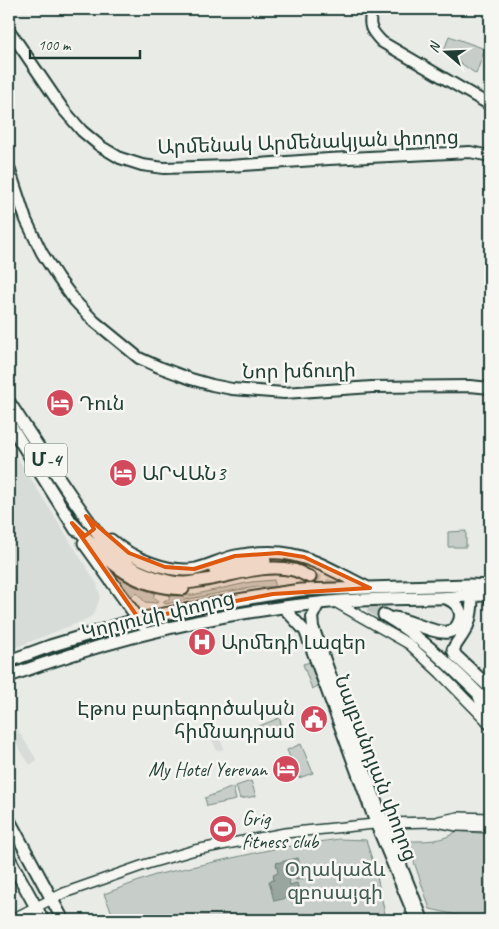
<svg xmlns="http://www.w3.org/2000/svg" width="499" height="929" font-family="Caveat,'Noto Sans Armenian',sans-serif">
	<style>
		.built { fill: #d8dcd8 }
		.green { fill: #c7cec9; stroke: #73867e }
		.water { fill: #99a6a0; stroke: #687c75 }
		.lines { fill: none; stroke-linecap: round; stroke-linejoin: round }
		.primary-tunnel { stroke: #c1c8c3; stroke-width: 11; stroke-dasharray: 11 5.5; stroke-linecap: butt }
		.tertiary-casing { stroke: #1f3d34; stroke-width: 12 }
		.secondary-casing { stroke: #1f3d34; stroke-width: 14 }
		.primary-casing { stroke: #1f3d34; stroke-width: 15 }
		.tertiary { stroke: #f6f6f2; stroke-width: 9 }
		.secondary { stroke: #f6f6f2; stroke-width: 10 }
		.primary { stroke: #f6f6f2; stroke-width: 11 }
		.marked { fill: #de580e; fill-opacity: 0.2; stroke: #de580e; stroke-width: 4; stroke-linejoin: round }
		.labels { text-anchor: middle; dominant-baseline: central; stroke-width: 5; stroke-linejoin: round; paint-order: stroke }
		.shield { fill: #f6f6f2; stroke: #60746d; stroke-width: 1 }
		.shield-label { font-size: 19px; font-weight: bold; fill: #1f3d34 }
		.street-label { font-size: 20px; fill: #1f3d34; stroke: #f6f6f2 }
		.poi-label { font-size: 20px; fill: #1f3d34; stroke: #f6f6f2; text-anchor: start }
		.park-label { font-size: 20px; fill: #415a52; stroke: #f6f6f2 }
	</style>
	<rect width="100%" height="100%" fill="#e9ebe7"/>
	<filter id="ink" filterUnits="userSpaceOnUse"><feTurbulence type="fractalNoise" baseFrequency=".02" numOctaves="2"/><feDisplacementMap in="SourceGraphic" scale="10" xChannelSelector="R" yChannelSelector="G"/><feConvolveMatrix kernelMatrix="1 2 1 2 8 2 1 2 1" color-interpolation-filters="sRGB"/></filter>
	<g filter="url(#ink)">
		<path class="built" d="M9,444L97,584L100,595L99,601L95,611L92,616L85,620L9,650Z
			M9,717L37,760L30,765L9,733Z
			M215,726L224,749L217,751L207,729Z"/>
		<path class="green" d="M449,36L485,49L476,74L444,51Z
			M466,531V547H448V532Z
			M106,567C123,581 132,587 155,593L153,597L158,600L157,603L145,602L137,593L132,596Z
			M274,580L275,584L273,587H257L225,592L165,604L163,602L165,600H169V596L192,595L251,582Z
			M310,662L318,686L312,689L303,664Z
			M279,718L281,723L277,728L260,735L257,727Z
			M301,744L313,773L299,778L287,750Z
			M251,781L256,796L240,799L236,786Z
			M233,787L236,800L207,806L205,798Z
			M457,831L490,834V920H479L430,909L407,841C424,841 443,842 457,831Z
			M339,839L366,840L376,872L385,914L358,920H99L112,913L104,894L155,875L273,849Z"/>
		<path class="water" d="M298,858L303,879L296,880L295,876L288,878L290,885L297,883L300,895L274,901L269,881L274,880L273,875L278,873L276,863Z"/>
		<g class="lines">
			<path class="primary-tunnel" d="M310,577L339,589
				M355,598L384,615"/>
			<g class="tertiary-casing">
				<path id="tertiary" d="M335,602L409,644L440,673L487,721
					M439,821L458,817L490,818
					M10,920L64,893L147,864L195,850L285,833L384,823L437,822L457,826L490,827"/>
			</g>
			<g class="secondary-casing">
				<path id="secondary" d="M372,9C368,25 370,30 382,42L490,105
					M9,30L63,109L82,131L100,146L120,158L142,165L164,168L229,166L329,159L470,152L490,156
					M9,168L26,220L42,253L58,278L75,301L94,321L139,358L159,367L191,379L212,385L232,389L284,393L372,387L470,386L490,388
					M319,603L312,617L313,627L384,823L423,920
					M283,607L305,631L376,824L416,920"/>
			</g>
			<g class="primary-casing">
				<path id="primary" d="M9,402C31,436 53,470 76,503C92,525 106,548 127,564C139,573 169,583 184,583C189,583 194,582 199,581C230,577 262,563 293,570C299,571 304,575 310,577
					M9,423L76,530
					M72,523C108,560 128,587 183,589
					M111,540C131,558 169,574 196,569C209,566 222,559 236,556C250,553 266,552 281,553C312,556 339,574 366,587
					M84,543L142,624
					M215,571L245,563L265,561
					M472,596C472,608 471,622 464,632C461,638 456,643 453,650L456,656L490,688
					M384,615C424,638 458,674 490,705
					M394,618C410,620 433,634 448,632C458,630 464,616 458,607C455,602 450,600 446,598
					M9,661L50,646L139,619L209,605L273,594L301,590L469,585L490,586
					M9,676C108,640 214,613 319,603C356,599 393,599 429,598C450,598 470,595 490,595
					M479,696L489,723
					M9,820L63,920
					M9,858L43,920"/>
			</g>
			<use href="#tertiary" class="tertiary"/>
			<use href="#secondary" class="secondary"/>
			<use href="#primary" class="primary"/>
		</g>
	</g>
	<path class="marked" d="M86,516L129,553L165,567L194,569L235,556L279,553L304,557L370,588L273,594L139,619L72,523L85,536L94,529Z"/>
	<defs>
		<g id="hotel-disc" transform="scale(1.4375)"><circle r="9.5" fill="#d1495b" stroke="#f6f6f2"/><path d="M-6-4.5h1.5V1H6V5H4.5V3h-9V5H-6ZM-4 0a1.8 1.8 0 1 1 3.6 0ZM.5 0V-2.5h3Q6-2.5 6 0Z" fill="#fff"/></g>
		<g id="hospital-disc" transform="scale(1.4375)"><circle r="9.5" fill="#d1495b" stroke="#f6f6f2"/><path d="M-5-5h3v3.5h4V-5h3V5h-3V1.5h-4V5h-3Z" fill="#fff"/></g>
		<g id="civic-disc" transform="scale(1.4375)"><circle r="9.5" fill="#d1495b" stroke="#f6f6f2"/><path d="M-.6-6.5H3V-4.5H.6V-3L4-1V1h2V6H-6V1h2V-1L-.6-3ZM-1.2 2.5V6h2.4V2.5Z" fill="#fff"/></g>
		<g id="stadium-disc" transform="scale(1.4375)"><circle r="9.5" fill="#d1495b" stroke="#f6f6f2"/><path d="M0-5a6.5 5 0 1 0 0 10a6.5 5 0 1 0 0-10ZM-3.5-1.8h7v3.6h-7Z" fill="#fff"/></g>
	</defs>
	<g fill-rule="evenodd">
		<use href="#hotel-disc" x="60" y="403"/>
		<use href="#hotel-disc" x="123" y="473"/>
		<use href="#hospital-disc" x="202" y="642"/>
		<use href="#civic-disc" x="314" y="719"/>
		<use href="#hotel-disc" x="286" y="769"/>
		<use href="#stadium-disc" x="223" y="829"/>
	</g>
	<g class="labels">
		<rect class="shield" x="25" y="443.5" width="42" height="33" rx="4"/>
		<g class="shield-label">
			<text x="46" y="460">Մ-4</text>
		</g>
		<g class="street-label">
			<text transform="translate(308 142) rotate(-2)">Արմենակ Արմենակյան փողոց</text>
			<text transform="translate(299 371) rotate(-1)">Նոր խճուղի</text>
			<text transform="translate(158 615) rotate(-13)">Կորյունի փողոց</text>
			<text transform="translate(376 768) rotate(69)">Նալբանդյան փողոց</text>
		</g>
		<g class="poi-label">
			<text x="79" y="403">Դուն</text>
			<text x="142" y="473">ԱՐՎԱՆ3</text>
			<text x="221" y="642">Արմեդի Լազեր</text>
			<text x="295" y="708" text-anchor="end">Էթոս բարեգործական<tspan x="295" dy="23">հիմնադրամ</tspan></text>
			<text x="267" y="769" text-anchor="end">My Hotel Yerevan</text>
			<text x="242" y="818">Grig<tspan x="242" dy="23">fitness club</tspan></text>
		</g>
		<g class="park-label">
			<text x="335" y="869">Օղակաձև<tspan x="335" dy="23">զբոսայգի</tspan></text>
		</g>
	</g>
	<rect width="499" height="929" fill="none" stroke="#f6f6f2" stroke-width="30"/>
	<rect x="15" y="15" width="469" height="899" fill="none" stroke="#1f3d34" stroke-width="2" filter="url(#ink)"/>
	<g transform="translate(446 52) rotate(289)" stroke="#f6f6f2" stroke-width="4" paint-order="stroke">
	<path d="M0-4L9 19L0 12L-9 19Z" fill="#1f3d34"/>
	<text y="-8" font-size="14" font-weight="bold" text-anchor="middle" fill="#1f3d34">N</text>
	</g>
	<path d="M30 50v8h110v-8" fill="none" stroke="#1f3d34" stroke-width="2.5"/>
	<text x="38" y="50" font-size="15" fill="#1f3d34" stroke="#f6f6f2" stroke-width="4" paint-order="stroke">100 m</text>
</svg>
